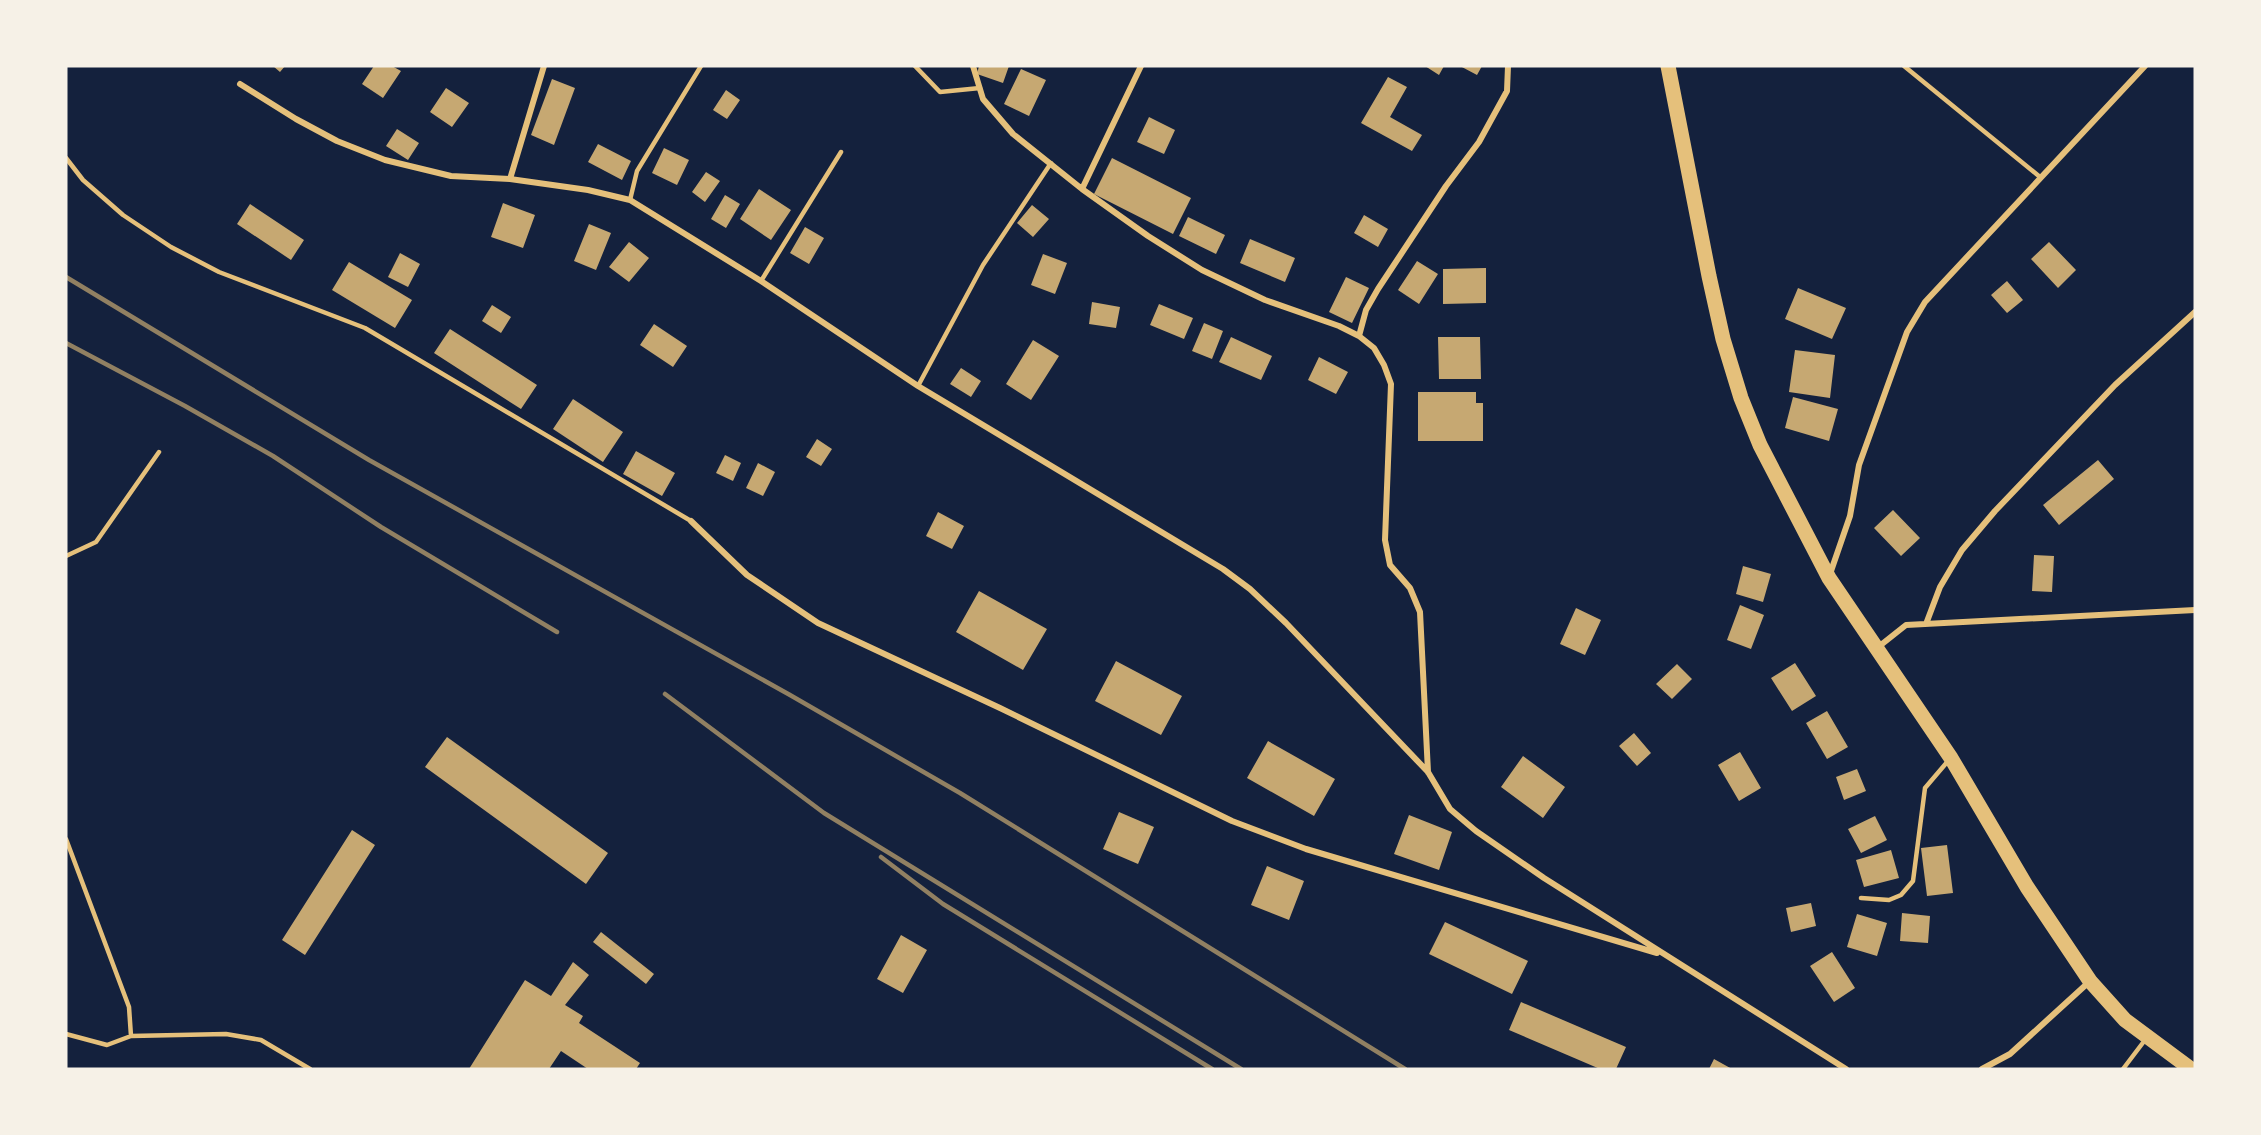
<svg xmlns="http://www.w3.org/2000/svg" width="2261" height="1135" font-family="Helvetica,sans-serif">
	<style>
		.building { fill: #c6a872 }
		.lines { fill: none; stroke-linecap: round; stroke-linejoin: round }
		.service { stroke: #e5c07b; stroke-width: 4.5 }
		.minor { stroke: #e5c07b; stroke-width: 6 }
		.trunk { stroke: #e5c07b; stroke-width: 15 }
		.rail { stroke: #918062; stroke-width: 4.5 }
	</style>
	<rect width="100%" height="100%" fill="#14213d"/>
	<path class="building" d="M273,66H285L280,72Z
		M374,66H392L401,71L383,98L362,84Z
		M979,66H1009L1003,83L977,74Z
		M1425,66H1444L1439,75Z
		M1460,66H1482L1477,75Z
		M1021,69L1046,80L1029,116L1004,104Z
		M1388,77L1407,87L1390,117L1422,135L1412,151L1361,123Z
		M552,79L575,88L554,145L531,135Z
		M446,88L469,103L452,127L430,112Z
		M726,90L740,100L727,119L713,110Z
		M1149,117L1175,130L1164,154L1137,142Z
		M397,129L419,143L408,160L386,146Z
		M598,144L631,161L622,180L588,162Z
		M664,148L689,160L677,185L652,173Z
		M1112,158L1191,198L1173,234L1094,194Z
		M706,172L720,181L705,202L692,192Z
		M759,189L791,210L771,240L740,219Z
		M725,195L740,204L726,228L711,219Z
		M503,203L535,215L523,248L491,237Z
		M250,204L304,240L291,260L237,224Z
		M1032,205L1049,219L1033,237L1017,223Z
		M1364,215L1388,229L1378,247L1354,233Z
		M1188,217L1225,235L1216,254L1179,236Z
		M589,224L611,233L596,270L574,261Z
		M805,227L824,238L809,264L790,253Z
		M1250,239L1295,258L1285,282L1240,263Z
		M629,242L649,258L629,282L609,267Z
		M2049,242L2076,270L2058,288L2031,259Z
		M400,253L420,264L408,287L388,277Z
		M1043,254L1067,263L1055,294L1031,285Z
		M1417,261L1438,274L1419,304L1398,290Z
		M349,262L412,300L395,328L332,290Z
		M1486,268V303L1443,304V269Z
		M1346,277L1369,288L1352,323L1329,312Z
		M2007,281L2023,300L2007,313L1991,295Z
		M1798,288L1846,308L1832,339L1785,319Z
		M1092,302L1120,307L1116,328L1089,324Z
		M1159,304L1193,318L1184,339L1150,325Z
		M492,305L511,317L501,333L482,321Z
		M1204,323L1223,331L1212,359L1192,351Z
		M654,324L687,346L673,367L640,345Z
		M450,329L537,385L521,409L434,353Z
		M1231,337L1272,356L1261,380L1219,362Z
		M1438,337H1480L1481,379H1439Z
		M1033,340L1059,356L1031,400L1006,384Z
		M1795,350L1835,355L1830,398L1789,392Z
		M1319,357L1348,372L1336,394L1308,380Z
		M961,368L981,381L971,397L950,384Z
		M1418,392H1476V403H1483V441H1418Z
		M1793,397L1838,409L1829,441L1785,428Z
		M573,399L623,432L603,462L553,429Z
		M817,439L832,449L821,466L806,457Z
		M636,451L675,473L662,496L623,474Z
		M725,455L741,463L733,481L716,473Z
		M2098,460L2114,479L2059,525L2043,505Z
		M758,463L775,472L763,496L746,488Z
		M1893,510L1920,538L1901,556L1874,528Z
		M938,512L964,526L952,549L926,536Z
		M2034,555L2054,556L2052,592L2032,591Z
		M1743,566L1771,574L1763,602L1736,594Z
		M979,591L1047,629L1023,670L956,632Z
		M1740,605L1764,615L1751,649L1727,640Z
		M1576,608L1601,620L1585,655L1560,644Z
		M1116,661L1182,696L1161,735L1095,701Z
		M1795,663L1816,696L1792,711L1771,678Z
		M1677,664L1692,679L1672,699L1656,684Z
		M1827,711L1848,747L1827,759L1806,723Z
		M1634,733L1651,753L1637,766L1619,746Z
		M447,737L608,853L586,884L425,767Z
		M1268,741L1335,779L1314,816L1247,778Z
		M1740,752L1761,788L1739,801L1718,765Z
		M1523,756L1565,787L1543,818L1501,787Z
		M1857,769L1866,791L1844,800L1836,777Z
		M1119,812L1154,827L1138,864L1103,849Z
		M1409,815L1452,832L1439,870L1394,854Z
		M1875,816L1887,840L1861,853L1848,829Z
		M352,830L375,845L305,955L282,940Z
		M1947,845L1953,893L1927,896L1921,848Z
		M1891,850L1899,878L1864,887L1856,860Z
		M1267,866L1304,881L1289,920L1251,905Z
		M1811,903L1816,926L1791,932L1786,908Z
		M1902,913L1930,916L1928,943L1900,941Z
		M1857,914L1887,923L1877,956L1847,947Z
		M1445,922L1528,961L1512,994L1429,954Z
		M601,932L654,974L646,984L593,942Z
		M901,935L927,950L903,993L877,979Z
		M1832,952L1855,988L1834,1002L1810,966Z
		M573,962L589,975L565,1005L583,1016L579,1023L640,1063L636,1069H588L561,1051L549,1069H469L525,980L551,996Z
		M1521,1002L1626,1047L1616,1069H1600L1509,1030Z
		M1714,1059L1732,1069H1709Z"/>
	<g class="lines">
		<path class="service" d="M915,66L940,92L980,88
			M1904,66L2040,177
			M66,158L83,180L123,215L171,247L219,272L365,328L691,521
			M630,200L637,171L701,66
			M761,281L841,152
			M918,386L983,265L1051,163
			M66,556L96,542L159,452
			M66,839L129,1007L131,1036L107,1045L66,1034
			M1861,898L1889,900L1901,895L1913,881L1925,788L1948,761
			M131,1036L226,1034L261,1040L310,1069
			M2123,1069L2145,1040"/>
		<path class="minor" d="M973,66L983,99L1013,134L1082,189L1148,236L1202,270L1265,300L1339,326L1359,336L1374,348L1384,365L1391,384L1385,540L1390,565L1410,588L1420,612L1428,772
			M240,84L296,119L337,141L385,160L451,176L510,179L588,190L630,200L761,281L918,386L1223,569L1250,589L1286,623L1428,772L1450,809L1476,831L1544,878L1846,1069
			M510,179L544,66
			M1082,189L1141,66
			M1359,336L1366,310L1378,289L1446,186L1479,142L1507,91L1508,66
			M691,521L747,575L818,623L1000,708L1232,821L1306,849L1657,953
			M1830,574L1850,516L1859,465L1907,332L1925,302L2145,66
			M1926,624L1940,587L1962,550L1995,511L2115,385L2195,312
			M1877,648L1906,625L2195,610
			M1982,1069L2010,1054L2089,982"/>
		<path class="trunk" d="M1668,66L1709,276L1723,339L1741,398L1760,445L1829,578L1951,758L2027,887L2090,981L2125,1020L2191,1069"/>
		<path class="rail" d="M66,277L369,460L790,695L960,793L1405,1069
			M66,343L185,406L273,456L381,527L557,632
			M665,694L824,813L1241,1069
			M881,857L943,904L1212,1069"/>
	</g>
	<rect width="2261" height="1135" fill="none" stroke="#f6f1e7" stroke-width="135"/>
</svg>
